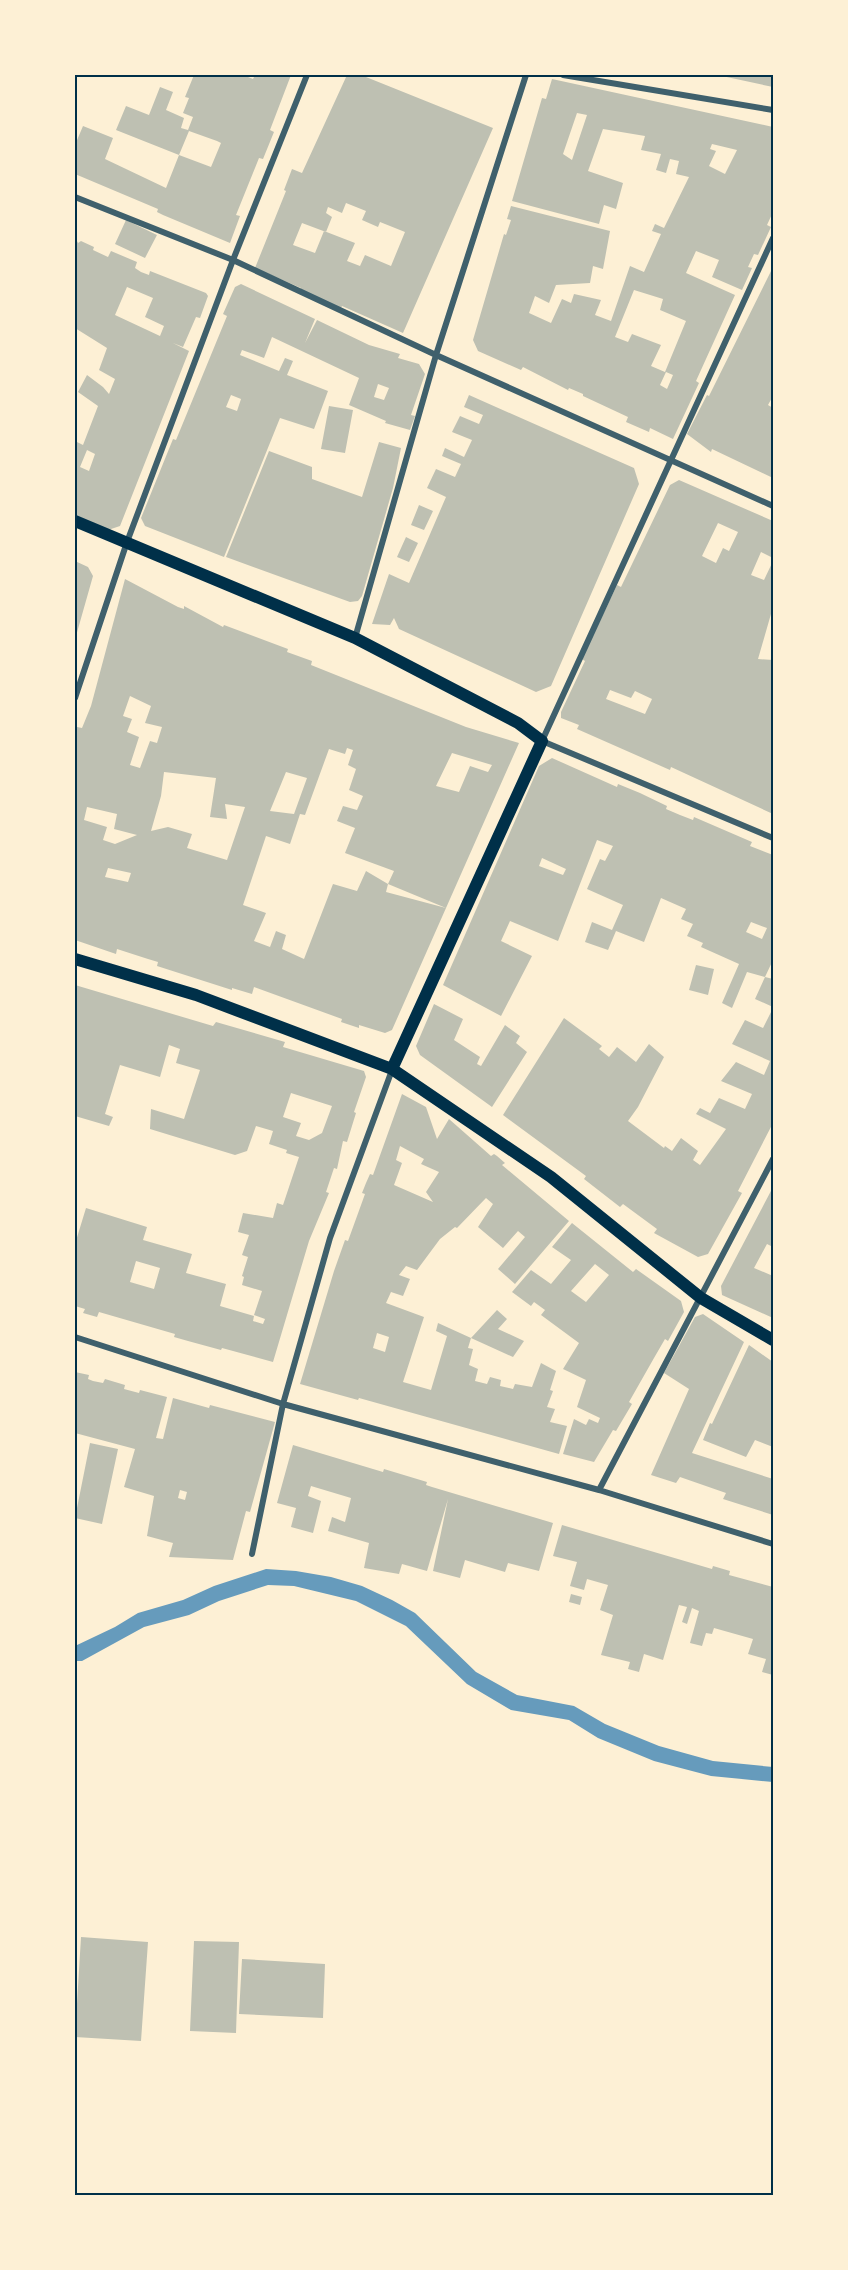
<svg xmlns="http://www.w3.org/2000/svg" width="848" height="2270" font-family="'Public Sans',sans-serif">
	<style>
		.water { fill: #669bbc }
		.building { fill: #bec0b2; fill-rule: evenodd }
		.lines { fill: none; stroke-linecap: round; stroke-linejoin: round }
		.minor { stroke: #3f606c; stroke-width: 6 }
		.secondary { stroke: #003049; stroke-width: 12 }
		.neatline { fill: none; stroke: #003049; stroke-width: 2 }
	</style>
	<rect width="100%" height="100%" fill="#fdf0d5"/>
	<path class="water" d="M266,1569L296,1571L331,1577L362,1586L392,1600L415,1613L476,1672L517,1695L574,1706L605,1724L659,1746L713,1761L773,1767V1782L711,1776L654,1761L598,1738L569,1720L511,1710L467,1684L406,1626L356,1601L294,1586L268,1585L219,1601L189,1615L144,1627L82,1661H75V1646L115,1627L138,1613L183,1600L214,1586Z"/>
	<path class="building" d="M194,75H243L253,79L255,75H291L270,130L274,132L263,159L259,158L236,215L240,216L230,243L163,215L157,212L158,209L75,174V145L83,126L113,138L105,159L166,188L179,155L211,167L221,143L217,141L189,131L179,155L116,130L126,106L149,115L160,87L173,92L166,110L184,118L181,128L188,130L193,117L183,113L189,98L185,97Z
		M347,75H361L493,128L403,333L342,306L341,308L300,291L301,288L255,268L286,191L284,190L292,169L302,173ZM346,203L366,211L362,220L378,227L380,222L405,232L391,266L365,255L360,266L347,261L355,243L324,231L315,253L293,245L302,223L326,232L332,217L326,213L328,207L342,213Z
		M722,75H773V87L722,76Z
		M552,79L773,127V212L767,225L771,227L758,255L754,254L748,267L752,268L742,290L712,277L719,260L696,251L686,273L735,295L696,381L699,383L673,439L650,428L649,432L626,422L628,417L583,396V394L569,388L568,390L523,367L521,370L478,351L473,340L504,234L506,235L511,220L507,219L511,206L610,231L603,269L593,266L590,283L556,285L549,303L535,296L529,313L551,323L562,299L571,303L574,294L601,300L595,315L611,321L630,266L644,272L661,234L652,231L655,224L664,228L689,177L676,174L679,161L670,159L666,173L656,170L661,154L641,150L645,136L603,129L588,171L623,183L616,209L604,205L599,224L512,201L542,98L546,99ZM577,113L587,115L572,160L563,154ZM712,144L737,150L725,174L709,166L716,151L710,149ZM634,290L663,299L660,310L686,321L665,372L651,366L661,345L632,334L628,342L615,337ZM666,372L673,375L667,389L660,385Z
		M126,220L157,235L145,258L115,244Z
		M75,237L78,243L81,241L94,247L93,250L108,257L111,251L137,262L135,268L141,272L149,275L150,271L206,293L208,296L200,318L196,317L183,347L173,343L189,351L120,526L108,530L75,515V441L83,445L98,406L78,392L87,375L103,387L109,394L115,379L99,370L107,348L75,328ZM127,287L153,298L145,317L164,326L160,336L115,315ZM87,450L95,454L89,471L80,467Z
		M773,267V396L768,405L773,408V478L712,449L711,452L687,434L707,395L709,396Z
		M241,284L315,319L305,343L317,320L369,345L400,354L398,358L419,364L425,374L411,415L415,416L410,430L385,423L386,421L349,405L359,378L272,337L264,358L242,350L240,355L279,371L285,358L293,361L287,375L328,391L314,429L280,418L224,557L145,526L141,518L173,439L176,440L227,316L223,314L235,287ZM378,384L389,388L384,400L374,397ZM231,395L241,399L237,411L226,407Z
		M469,395L634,468L639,484L551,686L536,692L399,629L394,618L390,625L372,624L389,574L409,583L446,497L427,488L436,469L455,477L461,464L442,456L445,448L464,457L472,440L452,432L460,416L479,424L483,415L464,407Z
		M329,406L353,410L345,453L321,449Z
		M379,442L401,448L393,488L362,596L358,601L350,602L226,557L269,451L312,467V479L362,497Z
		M679,480L773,521V558L761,552L751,575L764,580L773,561V607L758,659L773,660V814L671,767L670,770L611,744L577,729L579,725L561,718V712L585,661L582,659L617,585L621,587L670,485ZM718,523L738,532L729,551L723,548L716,563L702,556ZM610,690L631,698L635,691L652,699L645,714L606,699Z
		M419,505L433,511L424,530L411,525Z
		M406,537L418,543L409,562L397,557Z
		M75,561L88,567L93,576L76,636Z
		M125,579L178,607L184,609V606L223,627L224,625L288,649L287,652L312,661L311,665L466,727L519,743L446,908L388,884L394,871L345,853L355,828L337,821L343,806L357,810L363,796L349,790L356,769L348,765L353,750L347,748L345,754L329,749L305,815L300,814L290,844L266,836L243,905L266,913L254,941L270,947L276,931L286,935L282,949L304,959L333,884L357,891L366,871L388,884L386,892L446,908L392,1030L385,1033L359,1025V1028L341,1022L342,1019L254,987L252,994L232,988V990L157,966L158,962L148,959L117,949L116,954L75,940V750L77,744L75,743V733L77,727L82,728L91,706ZM130,696L151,706L145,723L162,727L157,743L150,741L140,768L130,765L139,737L127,732L132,719L123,716ZM452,753L492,765L488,772L470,766L459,792L436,786ZM164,772L216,778L210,817L227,819L225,804L245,807L227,860L187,848L192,834L168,827L151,831L161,796ZM286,772L307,778L294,814L270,811ZM87,807L117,814L114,829L137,835L115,844L103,840L107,827L84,820ZM108,868L131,873L128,882L105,877Z
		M552,758L617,787L618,784L640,793L667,806L666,809L680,815L693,820L694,817L752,842L750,846L773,855V960L765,977L747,972L732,1008L722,1003L739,964L701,947L703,943L687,936L693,924L681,919L686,909L661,898L644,942L616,931L608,950L585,942L592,922L612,930L623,905L587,889L600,859L605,861L613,846L597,840L558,941L510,921L501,941L532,956L501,1016L443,985L539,766ZM542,858L566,869L563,875L539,866ZM751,922L767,928L762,939L746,932Z
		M696,965L714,969L708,995L689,990Z
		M765,977L773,979V1007L755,999Z
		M75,985L213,1026L216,1022L285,1042L283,1047L364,1071L366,1077L354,1112L356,1113L347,1142L343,1141L337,1169L334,1168L326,1192L329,1193L309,1241L273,1362L222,1348L221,1350L188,1341L174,1337L175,1334L99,1312L97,1317L83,1313L85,1309L75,1306V1244L86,1208L147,1227L143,1240L192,1254L186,1273L226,1284L220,1306L254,1316L253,1321L263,1324L265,1319L254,1315L262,1291L242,1285L244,1277L242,1276L248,1257L242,1255L249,1235L238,1232L243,1213L273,1218L277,1203L283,1205L299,1157L286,1153L287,1150L269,1144L273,1131L256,1126L247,1151L235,1155L150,1129L151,1109L184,1119L200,1070L176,1063L180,1049L169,1045L160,1077L120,1065L105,1114L113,1117L109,1126L75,1116ZM291,1093L332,1106L322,1133L309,1140L296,1136L301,1123L283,1117ZM136,1261L160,1268L154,1289L130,1282Z
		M434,1004L463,1019L454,1040L480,1057L477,1064L481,1066L505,1025L520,1036L516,1043L527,1052L492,1107L420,1055L416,1046Z
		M773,1008V1123L738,1191L742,1193L708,1254L698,1257L654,1233L657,1229L623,1204L620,1207L584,1179L586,1176L503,1115L564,1018L602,1046L599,1049L609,1057L617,1047L636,1062L649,1044L664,1057L638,1107L628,1121L664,1148L665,1146L672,1151L681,1138L698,1151L693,1160L700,1165L726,1129L696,1114L700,1108L710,1113L719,1098L745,1109L752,1094L721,1081L736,1062L764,1075L770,1061L732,1044L745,1020L763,1028Z
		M402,1094L426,1107L437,1139L449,1119L491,1156L494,1154L497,1156L505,1163L502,1165L569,1221L515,1284L498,1269L525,1237L518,1231L503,1248L478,1227L493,1204L486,1198L457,1228L455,1227L440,1239L417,1270L406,1266L399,1275L410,1279L403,1296L391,1292L386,1303L424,1317L403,1382L431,1390L447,1336L436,1331L438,1323L471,1338L497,1310L507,1319L498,1329L524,1341L513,1357L471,1338L468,1348L473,1349L469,1365L478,1369L475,1381L487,1384L490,1377L501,1380L500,1386L513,1389L515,1384L532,1387L541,1363L556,1371L550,1390L553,1391L547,1407L555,1409L550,1422L567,1426L559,1454L359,1398L358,1400L300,1384L334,1271L345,1240L348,1241L365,1194L362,1193L366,1183L370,1174L373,1175ZM400,1146L424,1159L421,1164L439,1172L426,1192L433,1202L394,1185L402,1163L396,1160ZM377,1333L389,1337L385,1352L373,1348Z
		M773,1187V1247L767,1244L754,1268L773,1276V1318L722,1295L721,1286Z
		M572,1223L633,1272L636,1269L681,1301L684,1312L668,1341L665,1339L654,1358L629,1402L632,1404L616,1431L613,1430L594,1462L563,1454L574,1419L586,1425L589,1419L598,1423L600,1418L577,1407L586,1380L563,1369L579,1343L541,1315L545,1310L534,1302L531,1306L512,1292L531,1270L551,1284L571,1260L552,1247ZM595,1264L609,1275L586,1302L571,1291Z
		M703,1314L744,1342L692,1453L773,1479V1515L723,1499L726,1493L680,1477L676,1483L651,1475L689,1389L664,1373L695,1317Z
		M749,1345L773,1362V1447L755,1440L746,1457L703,1440L710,1423L712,1424Z
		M75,1372L89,1375L88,1379L93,1381L103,1383L105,1379L125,1385L124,1389L139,1393L140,1390L167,1397L156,1438L163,1439L173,1398L209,1408L210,1405L275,1422L250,1512L246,1511L233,1560L169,1557L173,1543L147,1536L154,1496L124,1487L135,1449L75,1433ZM180,1490L187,1492L185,1500L178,1498Z
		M90,1443L118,1449L102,1524L75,1518Z
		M293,1445L383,1472L384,1469L427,1482L426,1485L432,1487L553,1523L539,1571L508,1563L505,1572L465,1560L460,1578L433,1571L448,1499L427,1571L402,1564L399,1574L364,1568L369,1543L328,1531L332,1517L345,1522L351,1498L311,1486L308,1496L321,1501L313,1533L291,1527L296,1508L277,1503Z
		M562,1525L712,1569L713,1566L730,1571L729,1575L773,1587V1675L762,1672L766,1659L748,1654L753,1639L714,1628L712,1634L706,1633L702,1646L690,1643L699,1611L692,1608L687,1624L682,1622L687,1607L679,1605L663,1660L644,1654L639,1672L628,1669L630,1662L601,1655L613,1615L600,1610L608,1585L587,1579L584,1590L570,1586L577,1562L553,1556Z
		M571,1594L582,1597L580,1605L569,1602Z
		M81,1937L148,1942L141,2041L75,2037Z
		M194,1941L239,1942L236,2033L190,2031Z
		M242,1959L325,1964L323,2018L239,2014Z"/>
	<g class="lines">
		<path class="minor" d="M563,75L773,110
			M75,197L233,260L436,355L773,506
			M773,238L542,741L773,838
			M355,638L436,355L526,75
			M75,698L127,542L233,260L307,75
			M75,1337L283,1404L599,1490L773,1544
			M599,1490L773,1159
			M252,1554L283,1404L330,1238L392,1070"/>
		<path class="secondary" d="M75,521L355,638L518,723L542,741L392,1069
			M75,959L196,995L392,1069L551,1177L701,1298L773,1340"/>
	</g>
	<rect width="848" height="2270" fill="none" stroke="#fdf0d5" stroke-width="153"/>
	<rect x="76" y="76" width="696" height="2118" class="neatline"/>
</svg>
